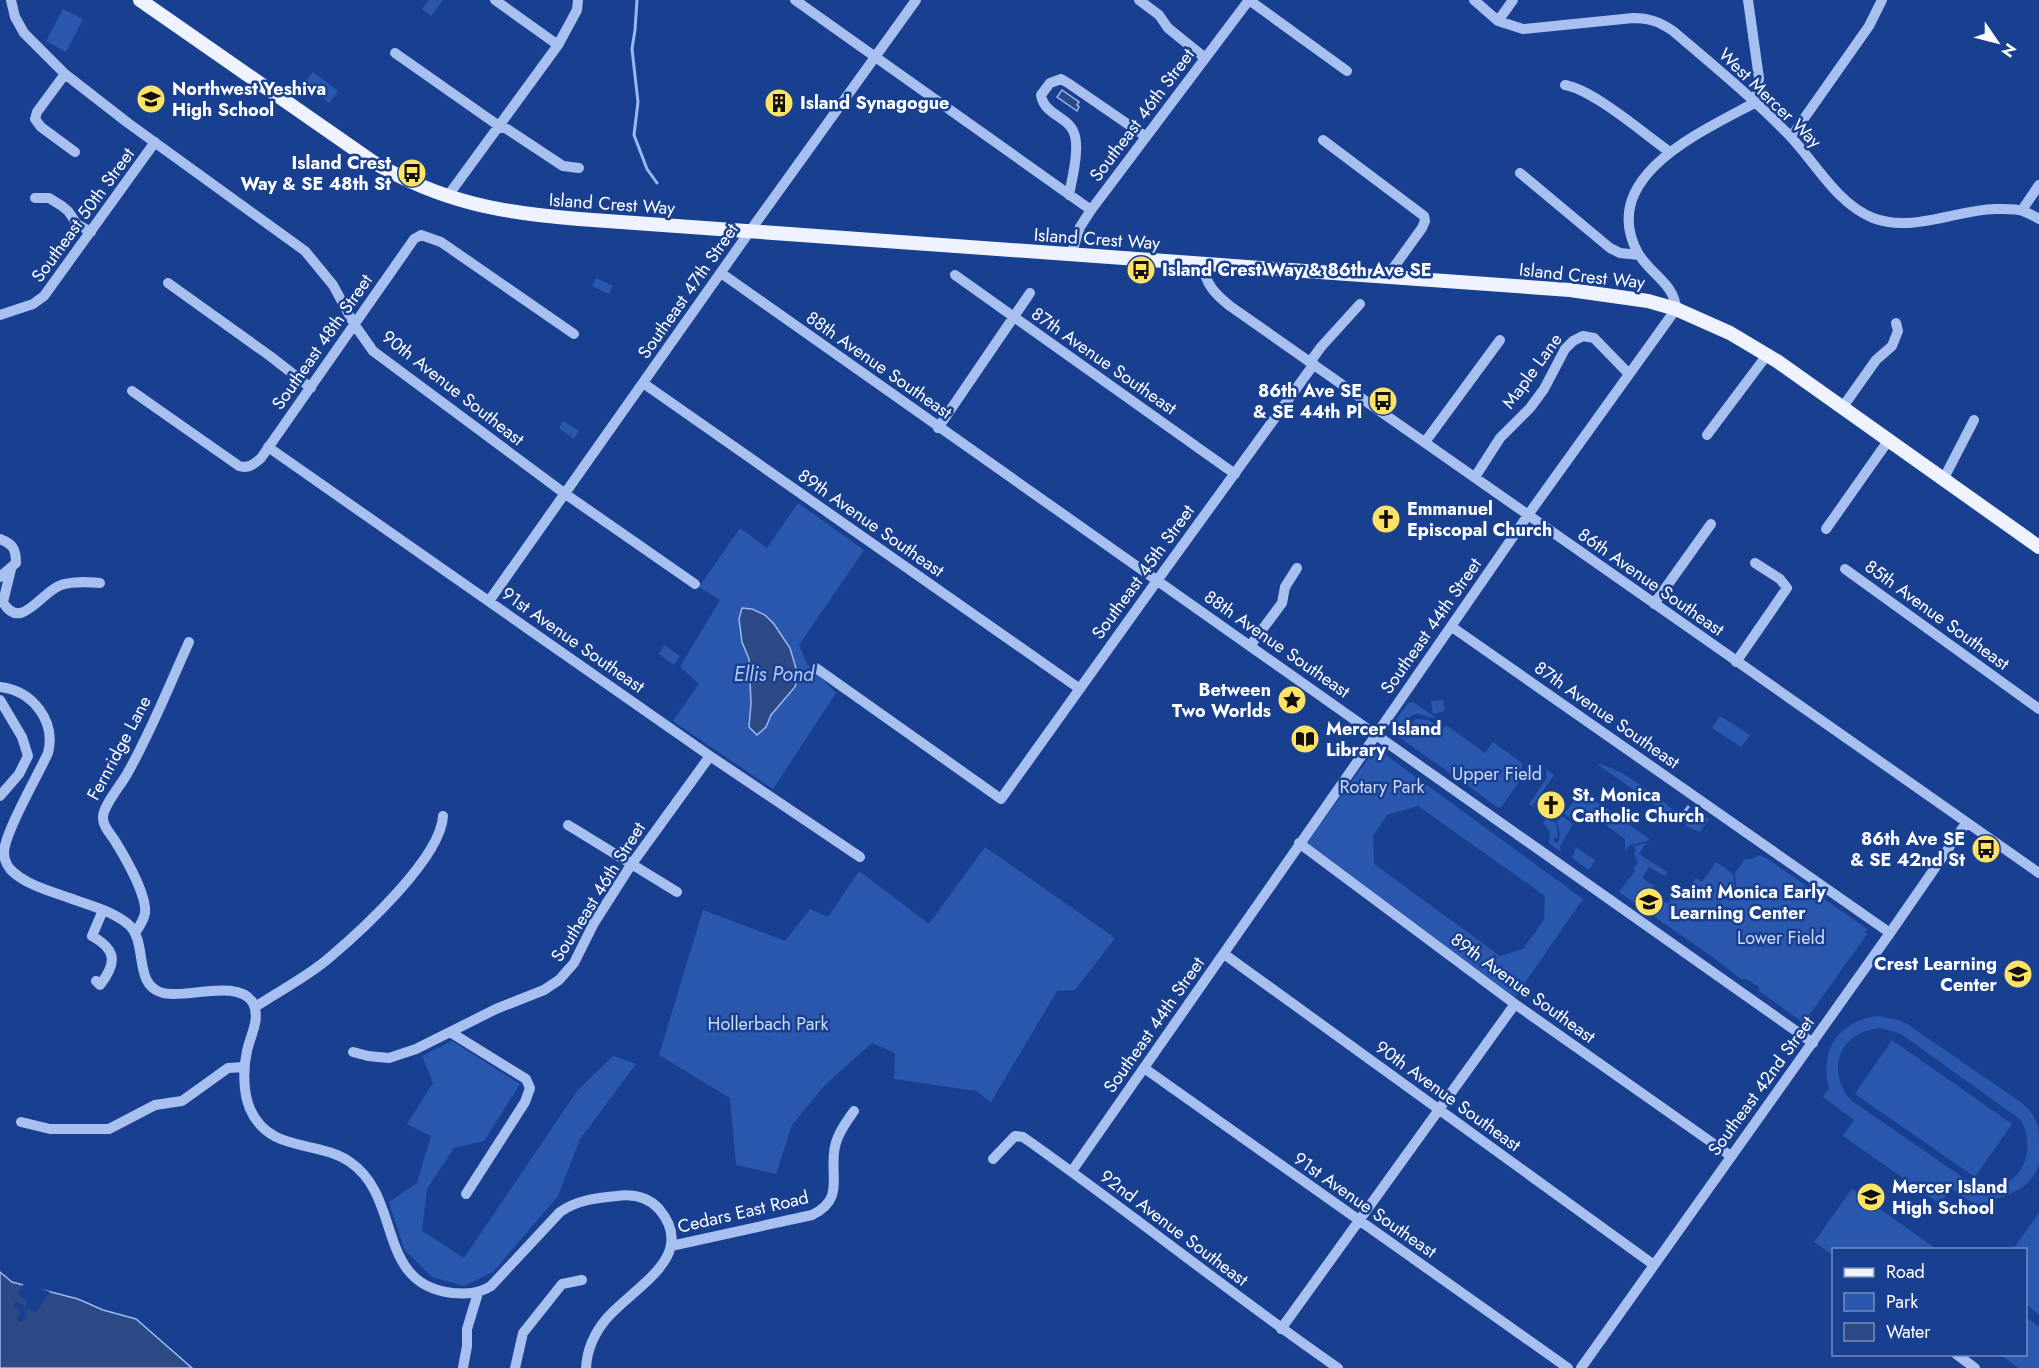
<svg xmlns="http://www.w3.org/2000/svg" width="2039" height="1368" font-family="Jost,sans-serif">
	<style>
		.green { fill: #2b58af; fill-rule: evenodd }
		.water { fill: #2d4a86; stroke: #99b9f2; stroke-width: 1.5 }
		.pier { fill: #194090 }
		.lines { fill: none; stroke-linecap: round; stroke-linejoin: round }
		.stream { stroke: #99b9f2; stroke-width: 3 }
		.minor { stroke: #a7c0ef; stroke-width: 10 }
		.major { stroke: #eff3ff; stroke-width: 14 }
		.labels { text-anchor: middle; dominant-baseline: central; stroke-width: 5; stroke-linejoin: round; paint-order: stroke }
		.poi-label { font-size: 18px; font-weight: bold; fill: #fff; stroke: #194090; text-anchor: start }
		.street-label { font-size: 18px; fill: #fff; stroke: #194090 }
		.park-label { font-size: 18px; fill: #cdddfb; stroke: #194090 }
		.water-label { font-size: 20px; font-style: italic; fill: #b3caf6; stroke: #194090 }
	</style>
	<rect width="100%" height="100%" fill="#194090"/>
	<path class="green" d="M429,0H443L431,16L422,9Z
		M63,9L83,19L66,52L46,41Z
		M313,72L338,91L329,103L304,84Z
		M596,278L613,286L609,294L592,286Z
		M563,421L579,431L574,439L559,428Z
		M798,503L864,550L799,645L807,664L836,693L773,789L673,721L699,684L680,667L720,600L699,587L740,528L767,548ZM742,608L795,687L771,715L766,727H749C750,705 752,681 749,660C745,639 736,632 742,608Z
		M664,645L680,656L674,665L659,654Z
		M1443,700L1445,711L1433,714L1431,701Z
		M1413,702L1436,718C1416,717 1418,705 1401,728L1398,727L1397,729L1408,738L1411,734L1407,729L1416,719L1428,720L1443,729L1446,725L1485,753L1493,742L1522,763L1523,776L1502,806L1499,808L1389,730L1408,703Z
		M1720,716L1750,735L1741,747L1712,728Z
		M1376,748L1583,899L1515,997L1307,843ZM1418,806L1545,896L1544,920L1523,949L1500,956L1374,864L1373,836L1387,815Z
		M1597,764C1618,765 1665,802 1681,817L1678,821Z
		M1546,769L1554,775L1533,805L1535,808L1529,804L1547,778Z
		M1580,793L1586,798L1589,797L1602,806L1603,821L1584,808L1578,811L1574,820L1564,814Z
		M1606,808L1649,839L1648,841L1630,845L1625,851V839L1606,825Z
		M1695,812L1709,819L1700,832L1685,826Z
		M1562,816L1573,824L1560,846L1561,852L1549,843L1550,832L1543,823L1546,819L1556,823L1558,837L1553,839L1554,842L1558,843L1560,834L1557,822Z
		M1646,843L1639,854L1667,872L1665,876L1649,867L1642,878L1654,886L1650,893L1668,904L1678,890L1686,894L1696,878L1702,882L1716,862L1733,874L1736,896L1737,894L1735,873L1745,859H1752L1759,855L1768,859L1867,929L1865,933L1867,934L1810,1014L1811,1020L1804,1023L1759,991V987L1748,980L1741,979L1714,958L1619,892L1635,871L1633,869L1638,863L1634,854L1636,849L1633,846Z
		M985,847L1115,938L1075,990L1057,991L991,1102L976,1091L894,1079L895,1053L872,1043L825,1085L792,1125L776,1174L736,1165L730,1098L659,1055L703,910L785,941L810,909L828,917L859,871L929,924Z
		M1576,847L1595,860L1589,870L1572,858Z
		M1878,1016L1898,1020L1907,1024L2022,1103C2037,1117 2039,1124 2039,1144C2039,1150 2039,1157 2039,1163C2035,1184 2011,1196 1993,1199L1995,1201L1987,1213L1951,1188L1940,1204L1843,1136L1854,1120L1823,1097L1829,1088C1819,1050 1839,1021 1878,1016ZM1881,1028L1901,1034L2021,1120C2039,1156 2017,1195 1975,1186L1852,1101C1824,1071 1840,1031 1881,1028Z
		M1892,1040L2012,1124L1975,1177L1855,1094Z
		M452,1041L520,1084L484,1141L454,1148L427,1189L422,1231L464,1258L577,1091L613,1056L636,1064L580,1139L558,1196L493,1272L464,1286L432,1277L404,1249L389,1202L417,1183L431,1136L407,1124L433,1083L422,1056Z
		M1852,1189L1936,1249L1834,1250L1833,1255L1814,1242Z
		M2039,1213V1315L2026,1304V1250L2013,1249Z
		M2026,1317L2039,1327V1368H2019L2001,1355L2026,1354Z"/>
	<path class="water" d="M1062,90L1079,102L1077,105L1079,107L1077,111L1057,97Z
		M742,608L752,609L765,615L774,624L790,648L798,675L795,687L771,715L766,727L757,735L749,727L751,703L749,659L742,642L739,619Z
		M0,1272L12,1282L78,1299L103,1310L136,1319L192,1368H0Z"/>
	<path class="pier" d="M25,1282L50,1292L36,1313L28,1309L25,1312L28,1314L22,1323L16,1319L21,1312L13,1306L16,1301L24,1306L23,1311L26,1306L27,1301L17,1294Z"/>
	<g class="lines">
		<path class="stream" d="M637,0L635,30L632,49L638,102L634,135L647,169L657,183
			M1681,817L1688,807"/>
		<path class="minor" d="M11,0L15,17L24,33L65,74L128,123L305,251L333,285L354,324L373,351L564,493L695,584
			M495,0L558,45
			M795,0L1091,210
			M1139,0L1159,15L1168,28L1205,58
			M1249,0L1347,71
			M1474,0L1498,21L1523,29L1633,18C1649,18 1660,22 1673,31C1713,65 1753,98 1789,135C1815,162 1837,204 1873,218C1912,233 1956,210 1995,209C2004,209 2014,208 2023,211C2028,213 2034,216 2039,219
			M1498,21L1513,0
			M395,53L499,126L507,129L563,166L579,168
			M65,74L37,112L35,119L41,127L75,152
			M1565,85C1594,90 1644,134 1670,152
			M1791,137L1869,26L1882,0
			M1323,140L1424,216L1425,221L1422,228L1386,278
			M1520,173L1610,248L1620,253L1639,255
			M1069,195C1072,179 1080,148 1074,133C1068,116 1044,115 1041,95L1050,83L1061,79L1068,83L1145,136
			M447,197L558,45L577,10L578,0
			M35,198H49L62,206L68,211L77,224L91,232
			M2022,210L2039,185
			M1071,255L1080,227L1091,210L1249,0
			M1203,264C1205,284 1215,294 1230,306L2039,873
			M721,273L1813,1043
			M955,275L1235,474
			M168,283L270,356L311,388
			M0,315L33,304L44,296L155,142
			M1310,362L1321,347L1360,304
			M643,383L1080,689
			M132,391L239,466C249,469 254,464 261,458L414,239L421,235L441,242L574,334
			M1842,408L1876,360L1892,346L1898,331L1896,323
			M938,428L1030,293
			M1707,435L1767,355
			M1425,442L1500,340
			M268,447L710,756L860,857
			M1475,477L1500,438L1530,408L1544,389L1565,349L1573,341L1583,336L1594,338L1628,373
			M1943,480L1974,420
			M1826,529L1888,441
			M0,539C13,544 16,549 16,563L0,577
			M11,569L3,602C20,633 42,591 61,585C73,581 87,582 100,583
			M1845,569L2039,709
			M489,601L750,231L916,0
			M1654,604L1711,524
			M1452,627L1890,933
			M1250,646L1282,603L1285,587L1297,568
			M1736,662L1787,588L1780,579L1755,563
			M816,668L1001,799L1164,571L1314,364
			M0,687C33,691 56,721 48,753C38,775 5,832 4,852C4,858 6,864 10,869C26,886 54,892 75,900C93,906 113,912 128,924C149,942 132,985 163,993C186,999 239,978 253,1003C261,1019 250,1036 247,1051C243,1069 243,1092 250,1109C270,1154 317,1139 350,1162C403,1198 375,1284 452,1293C467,1294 478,1294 491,1286L560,1212C577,1200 596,1198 617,1196C632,1194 648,1197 659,1209C699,1256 634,1287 607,1318C595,1332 587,1350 586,1368
			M0,700L22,737L28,756L19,774L0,796
			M568,825L677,892
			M1299,843L1515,1004L1731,1156
			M135,933C139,927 144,920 145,913C147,895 125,857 115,841C111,834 103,827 103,818C102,807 121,785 127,774C151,732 169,686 189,642
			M1224,954L1654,1265
			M96,981L100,985C117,963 117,950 92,936L103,910
			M255,1007C279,991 307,977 329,958C361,931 441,858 443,816
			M450,1032L526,1079L530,1088L525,1102L466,1194
			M353,1052L368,1056L389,1058L416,1049L496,1009L544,990L559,980L574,963L594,923L631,865L710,756
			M1144,1068L1568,1368
			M21,1122L50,1129H109L155,1105L182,1101L228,1068L244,1067
			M993,1159L1015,1136L1023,1137C1130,1212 1231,1294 1338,1368
			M1072,1171L1369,745L1528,515L1676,309C1675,284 1650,274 1638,253C1596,176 1705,130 1756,102L1759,78L1748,0
			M671,1246L812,1215C843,1200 831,1180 834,1153C835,1137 845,1124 854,1111
			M1281,1329L1515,1004
			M1956,1354L1975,1368
			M463,1368L467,1346V1329L478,1293
			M515,1368L523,1333L562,1284L582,1280
			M1581,1368L1890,933L1966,823"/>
		<path class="major" d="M140,0L373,162C442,202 501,213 579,219L1570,290L1648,301L1676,309L1730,333L1777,361L2039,547"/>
	</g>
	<defs>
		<g id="school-disc" transform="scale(1.5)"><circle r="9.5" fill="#ffe365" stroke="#194090"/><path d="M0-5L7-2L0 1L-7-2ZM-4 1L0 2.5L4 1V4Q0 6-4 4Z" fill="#111"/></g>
		<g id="building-disc" transform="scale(1.5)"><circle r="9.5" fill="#ffe365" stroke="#194090"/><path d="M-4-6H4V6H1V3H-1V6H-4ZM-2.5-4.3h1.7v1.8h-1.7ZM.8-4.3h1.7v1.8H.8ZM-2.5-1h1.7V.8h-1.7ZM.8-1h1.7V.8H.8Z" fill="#111"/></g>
		<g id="bus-disc" transform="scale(1.5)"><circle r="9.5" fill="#ffe365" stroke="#194090"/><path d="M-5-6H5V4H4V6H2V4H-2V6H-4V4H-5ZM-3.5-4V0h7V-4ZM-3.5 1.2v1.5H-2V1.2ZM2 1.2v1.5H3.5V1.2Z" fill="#111"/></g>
		<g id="church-disc" transform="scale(1.5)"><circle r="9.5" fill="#ffe365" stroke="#194090"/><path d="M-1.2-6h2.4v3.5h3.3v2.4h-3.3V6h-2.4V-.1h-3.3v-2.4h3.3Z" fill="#111"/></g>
		<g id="sight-disc" transform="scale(1.5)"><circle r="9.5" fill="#ffe365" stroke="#194090"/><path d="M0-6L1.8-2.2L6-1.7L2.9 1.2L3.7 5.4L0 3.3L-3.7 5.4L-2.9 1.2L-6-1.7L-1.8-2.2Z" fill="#111"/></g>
		<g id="library-disc" transform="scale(1.5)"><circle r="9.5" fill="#ffe365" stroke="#194090"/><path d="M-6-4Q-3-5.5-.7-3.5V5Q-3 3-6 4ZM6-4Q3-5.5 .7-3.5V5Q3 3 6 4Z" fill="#111"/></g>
	</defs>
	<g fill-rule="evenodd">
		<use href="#school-disc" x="151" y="99"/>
		<use href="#building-disc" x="779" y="103"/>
		<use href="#bus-disc" x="412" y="173"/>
		<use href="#bus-disc" x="1141" y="270"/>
		<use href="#bus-disc" x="1383" y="401"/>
		<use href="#church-disc" x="1386" y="519"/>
		<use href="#sight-disc" x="1292" y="700"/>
		<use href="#library-disc" x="1305" y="739"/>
		<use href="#church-disc" x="1551" y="805"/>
		<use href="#bus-disc" x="1986" y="849"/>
		<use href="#school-disc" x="1649" y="902"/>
		<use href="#school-disc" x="2018" y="974"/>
		<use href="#school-disc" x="1871" y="1197"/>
	</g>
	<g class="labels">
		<g class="poi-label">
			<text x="172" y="89">Northwest Yeshiva<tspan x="172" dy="21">High School</tspan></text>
			<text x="800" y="103">Island Synagogue</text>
			<text x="391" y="163" text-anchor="end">Island Crest<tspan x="391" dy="21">Way &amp; SE 48th St</tspan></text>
			<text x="1162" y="270">Island Crest Way &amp; 86th Ave SE</text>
			<text x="1362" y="391" text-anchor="end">86th Ave SE<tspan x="1362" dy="21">&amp; SE 44th Pl</tspan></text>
			<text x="1407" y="509">Emmanuel<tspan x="1407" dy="21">Episcopal Church</tspan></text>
			<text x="1271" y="690" text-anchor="end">Between<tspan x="1271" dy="21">Two Worlds</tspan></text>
			<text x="1326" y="729">Mercer Island<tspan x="1326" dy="21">Library</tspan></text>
			<text x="1572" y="795">St. Monica<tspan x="1572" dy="21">Catholic Church</tspan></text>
			<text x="1965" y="839" text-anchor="end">86th Ave SE<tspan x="1965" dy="21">&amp; SE 42nd St</tspan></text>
			<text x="1670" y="892">Saint Monica Early<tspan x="1670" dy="21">Learning Center</tspan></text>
			<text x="1997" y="964" text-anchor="end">Crest Learning<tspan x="1997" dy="21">Center</tspan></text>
			<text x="1892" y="1187">Mercer Island<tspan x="1892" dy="21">High School</tspan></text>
		</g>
		<g class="street-label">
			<text transform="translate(1770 98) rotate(44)">West Mercer Way</text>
			<text transform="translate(1142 115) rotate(-53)">Southeast 46th Street</text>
			<text transform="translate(612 204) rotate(4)">Island Crest Way</text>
			<text transform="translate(83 215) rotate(-54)">Southeast 50th Street</text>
			<text transform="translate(1097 239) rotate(4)">Island Crest Way</text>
			<text transform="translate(1582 276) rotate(6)">Island Crest Way</text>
			<text transform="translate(688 291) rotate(-55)">Southeast 47th Street</text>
			<text transform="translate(322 342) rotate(-55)">Southeast 48th Street</text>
			<text transform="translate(1104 361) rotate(35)">87th Avenue Southeast</text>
			<text transform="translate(879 365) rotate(35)">88th Avenue Southeast</text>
			<text transform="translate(1532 371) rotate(-54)">Maple Lane</text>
			<text transform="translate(453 388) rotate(38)">90th Avenue Southeast</text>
			<text transform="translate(871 523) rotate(35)">89th Avenue Southeast</text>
			<text transform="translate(1143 572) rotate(-54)">Southeast 45th Street</text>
			<text transform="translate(1651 582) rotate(35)">86th Avenue Southeast</text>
			<text transform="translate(1937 615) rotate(36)">85th Avenue Southeast</text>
			<text transform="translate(1431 626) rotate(-55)">Southeast 44th Street</text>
			<text transform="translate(573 640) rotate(35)">91st Avenue Southeast</text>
			<text transform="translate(1277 644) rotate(35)">88th Avenue Southeast</text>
			<text transform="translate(1607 715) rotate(35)">87th Avenue Southeast</text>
			<text transform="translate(119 748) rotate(-62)">Fernridge Lane</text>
			<text transform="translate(598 892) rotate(-58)">Southeast 46th Street</text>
			<text transform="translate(1523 988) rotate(36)">89th Avenue Southeast</text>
			<text transform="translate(1154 1025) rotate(-55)">Southeast 44th Street</text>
			<text transform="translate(1761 1086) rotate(-54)">Southeast 42nd Street</text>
			<text transform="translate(1448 1096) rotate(36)">90th Avenue Southeast</text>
			<text transform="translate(1365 1205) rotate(35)">91st Avenue Southeast</text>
			<text transform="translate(743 1212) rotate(-13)">Cedars East Road</text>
			<text transform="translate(1174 1228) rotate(37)">92nd Avenue Southeast</text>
		</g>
		<g class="park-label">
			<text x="1497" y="774">Upper Field</text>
			<text x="1382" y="787">Rotary Park</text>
			<text x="1781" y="938">Lower Field</text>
			<text x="768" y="1024">Hollerbach Park</text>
		</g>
		<g class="water-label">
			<text x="774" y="674">Ellis Pond</text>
		</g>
	</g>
	<rect x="1832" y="1248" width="195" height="108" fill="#194090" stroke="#758cbc" stroke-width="1.5"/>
	<rect x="1844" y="1268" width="30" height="9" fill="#eff3ff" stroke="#758cbc" stroke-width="1.5"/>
	<text x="1886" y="1278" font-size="18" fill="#ffffff">Road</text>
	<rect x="1844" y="1293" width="30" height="18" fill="#2b58af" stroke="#758cbc" stroke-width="1.5"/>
	<text x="1886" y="1308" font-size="18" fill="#ffffff">Park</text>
	<rect x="1844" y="1323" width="30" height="18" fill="#2d4a86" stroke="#758cbc" stroke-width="1.5"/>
	<text x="1886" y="1338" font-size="18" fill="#ffffff">Water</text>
	<g transform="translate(1997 42) rotate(125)" stroke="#194090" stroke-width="4.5" paint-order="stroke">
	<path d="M0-4.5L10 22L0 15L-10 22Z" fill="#ffffff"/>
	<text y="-9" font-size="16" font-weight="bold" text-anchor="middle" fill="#ffffff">N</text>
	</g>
</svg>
